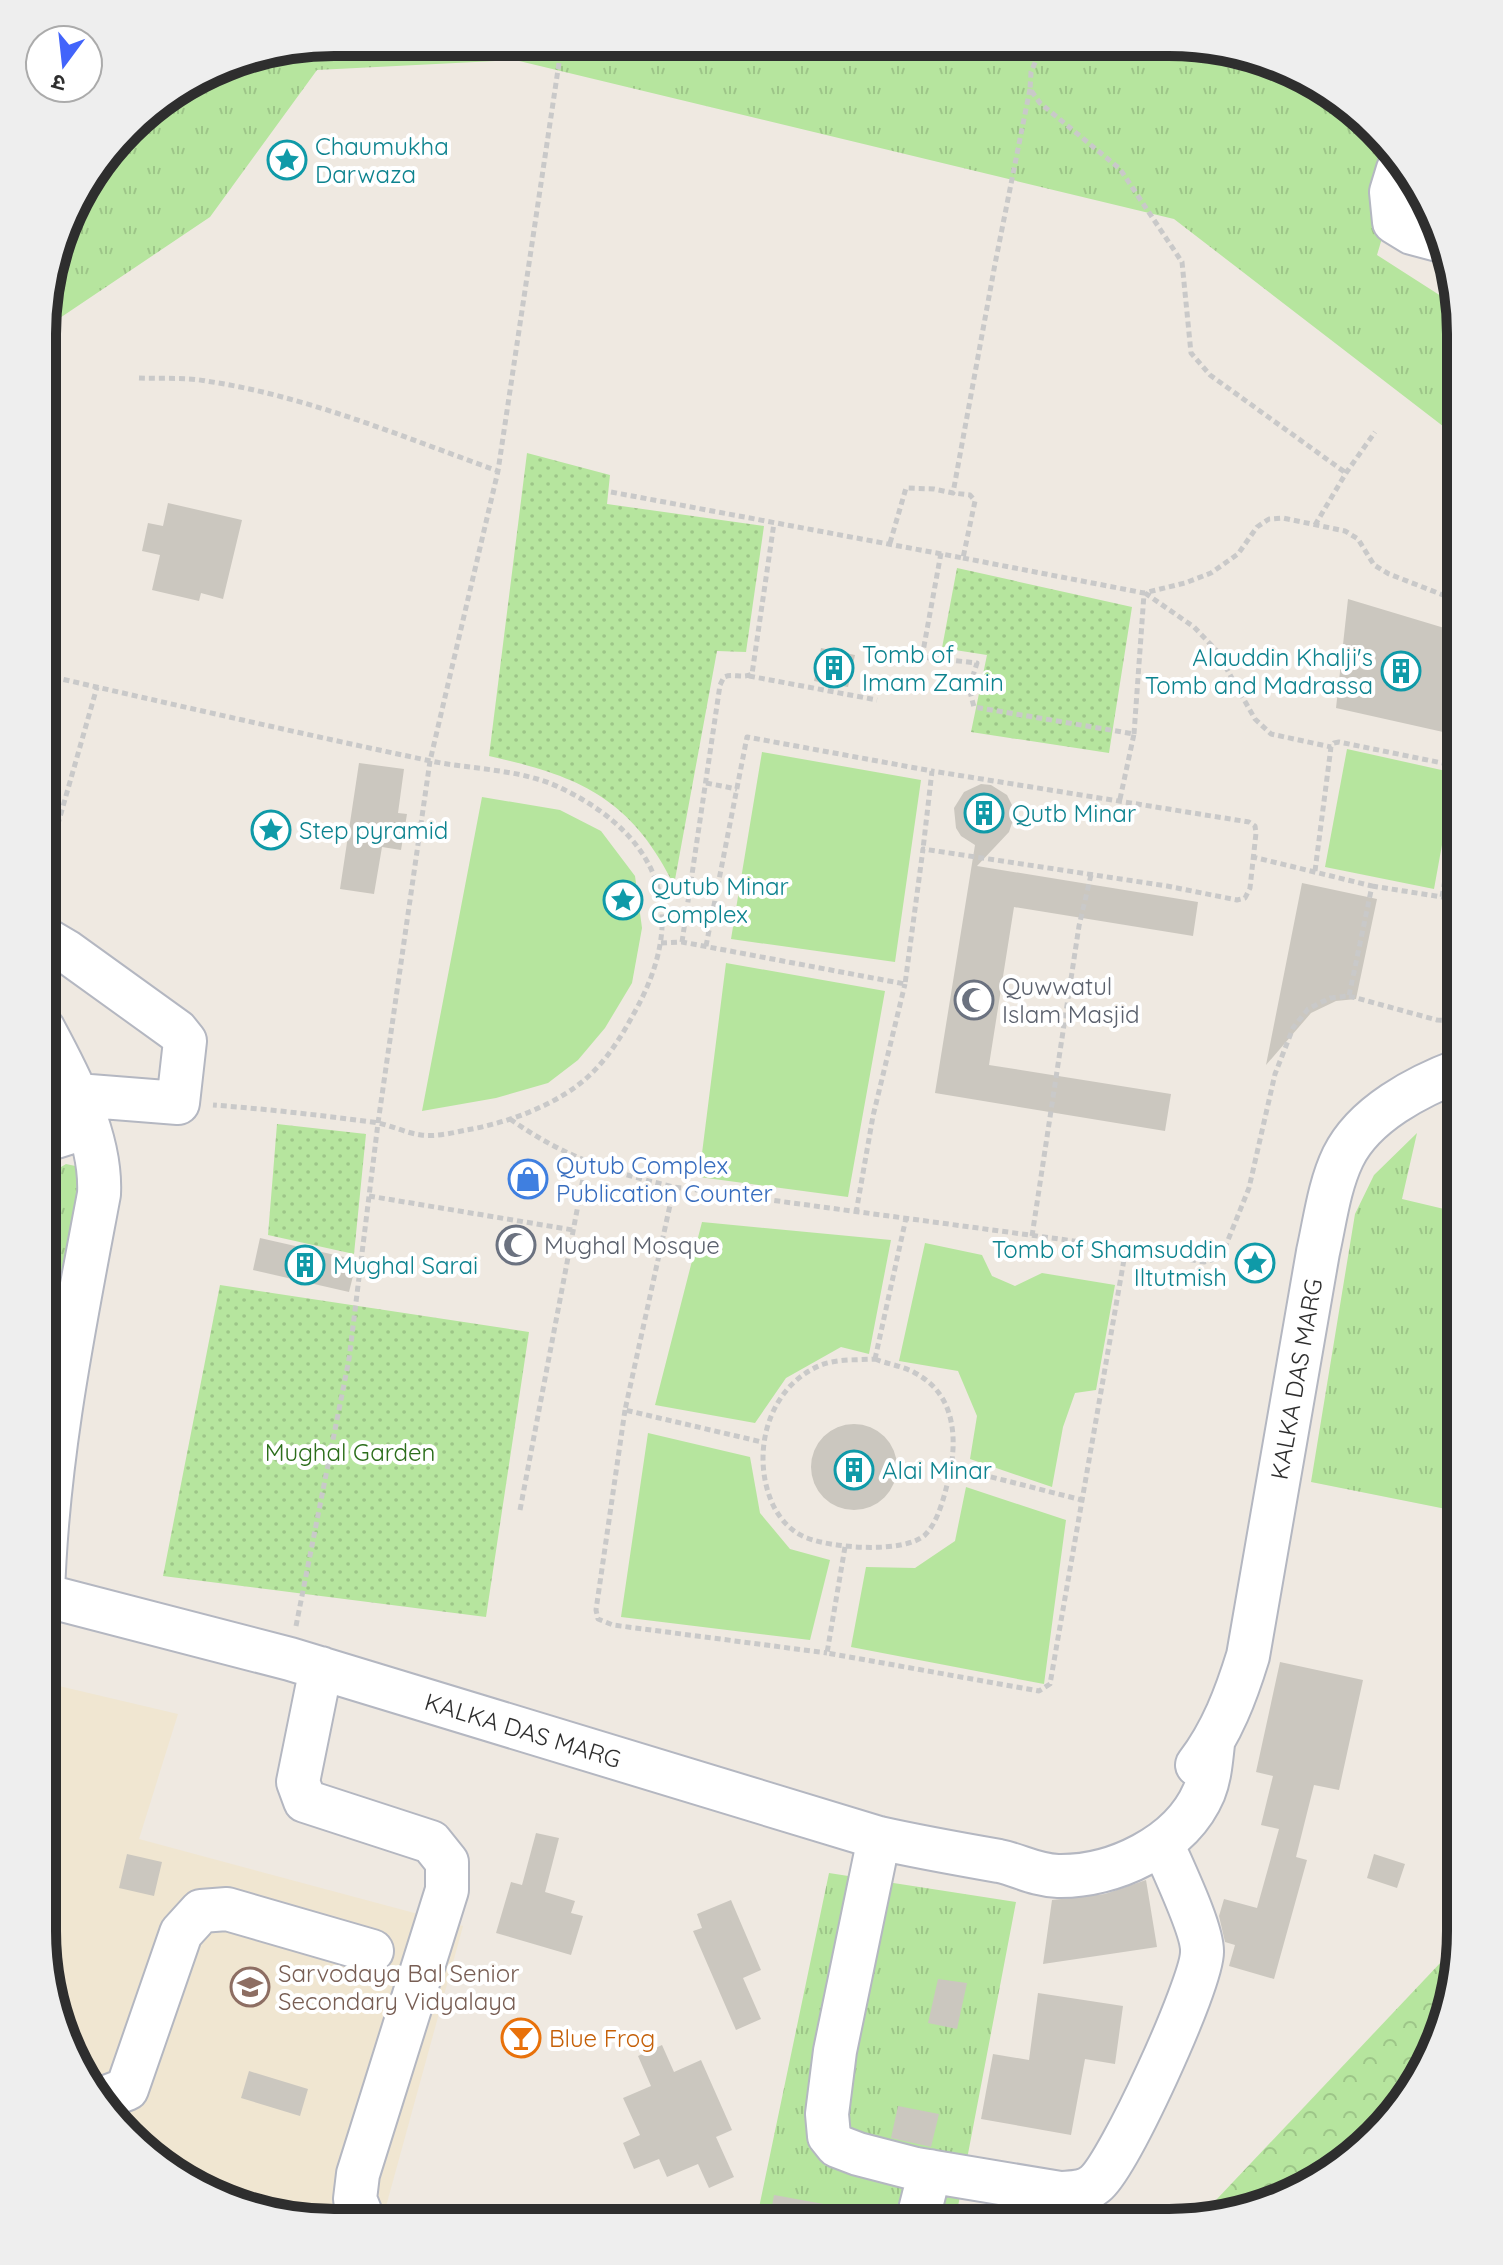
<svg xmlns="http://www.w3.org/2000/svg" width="1503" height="2265" font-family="Quicksand,'Noto Sans Devanagari',sans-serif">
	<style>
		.education { fill: #f0e6d1 }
		.grass { fill: #b6e59e }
		.forest { fill: url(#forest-crowns) }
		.park { fill: url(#park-tufts) }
		.garden { fill: url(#garden-dots) }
		.building { fill: #cbc7bf }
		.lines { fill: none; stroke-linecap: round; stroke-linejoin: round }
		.minor-casing { stroke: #b4b7c1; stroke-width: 46 }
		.path { stroke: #c9c9c9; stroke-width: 5; stroke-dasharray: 6 4; stroke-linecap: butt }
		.minor { stroke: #fff; stroke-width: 42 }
		.labels { text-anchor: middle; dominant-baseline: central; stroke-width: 8; stroke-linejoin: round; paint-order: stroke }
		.culture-label { font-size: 24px; fill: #0d838f; stroke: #fff; text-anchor: start }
		.worship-label { font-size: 24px; fill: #5b616d; stroke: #fff; text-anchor: start }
		.shop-label { font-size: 24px; fill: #366cbe; stroke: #fff; text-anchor: start }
		.street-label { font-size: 24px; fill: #2e2e2e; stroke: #fff }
		.park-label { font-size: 24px; fill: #2c6e1b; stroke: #fff }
		.education-label { font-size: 24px; fill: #785e54; stroke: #fff; text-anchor: start }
		.food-label { font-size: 24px; fill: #c56008; stroke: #fff; text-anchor: start }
		.rim { fill: none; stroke: #2e2e2e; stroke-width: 10 }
	</style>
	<defs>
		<pattern id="forest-crowns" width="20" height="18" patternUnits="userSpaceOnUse" patternTransform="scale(2)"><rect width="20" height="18" fill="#b6e59e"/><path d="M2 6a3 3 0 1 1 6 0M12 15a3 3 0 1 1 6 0" fill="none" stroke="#9dc588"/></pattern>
		<pattern id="park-tufts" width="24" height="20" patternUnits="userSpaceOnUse" patternTransform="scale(2)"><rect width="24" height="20" fill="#b6e59e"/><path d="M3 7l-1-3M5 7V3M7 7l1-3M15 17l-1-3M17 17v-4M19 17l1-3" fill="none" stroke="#9dc588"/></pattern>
		<pattern id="garden-dots" width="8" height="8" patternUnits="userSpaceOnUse" patternTransform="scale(2)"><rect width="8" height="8" fill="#b6e59e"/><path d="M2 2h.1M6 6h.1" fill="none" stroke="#9dc588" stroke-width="1.8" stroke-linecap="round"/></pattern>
	</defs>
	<rect width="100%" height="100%" fill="#efe9e1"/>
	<path class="education" d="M42,1682L178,1714L139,1839L463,1926L382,2221H297L157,2163L64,2043L42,1931Z"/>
	<path class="grass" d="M1347,749L1455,773L1434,889L1325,867Z
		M762,752L921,780L895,962L731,939Z
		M482,797L560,810L601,831L635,876L642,928L632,983L605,1028L578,1060L548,1083L496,1098L422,1111Z
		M726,963L885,991L848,1197L699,1177Z
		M702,1222L891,1240L869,1354L841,1347L786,1378L755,1423L655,1405Z
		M925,1243L982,1255L992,1276L1015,1286L1042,1273L1115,1285L1096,1390L1075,1393L1063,1427L1052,1487L970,1459L977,1416L958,1371L899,1361Z
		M648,1433L750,1457L760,1513L790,1549L830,1560L810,1640L621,1617Z
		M966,1487L1066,1520L1044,1684L851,1647L866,1567L915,1568L955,1541Z"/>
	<path class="forest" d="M1460,1942V1950L1411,2094L1347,2162L1281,2201L1200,2217Z"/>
	<path class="park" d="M334,42L1207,45L1346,102L1401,174L1377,255L1455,305L1461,334V440L1174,219L515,60L317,70L210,217L45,328V296L81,189L142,114L240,58Z
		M1417,1133L1402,1199L1461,1213V1512L1311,1482L1355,1214L1374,1175Z
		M66,1164L80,1167L93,1190L43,1416V1178Z
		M829,1873L1016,1902L955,2222H756Z"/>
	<path class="garden" d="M527,453L610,475L607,504L764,526L746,652L717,651L674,885C631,798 579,776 489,756Z
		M957,568L1132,607L1109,753L971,732L987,655L942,648Z
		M277,1124L366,1134L354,1254L268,1235Z
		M220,1285L529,1332L486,1617L163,1576Z"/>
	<path class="building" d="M168,503L242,520L223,599L201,593L199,601L152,590L160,555L142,551L148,523L163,526Z
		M1348,599L1461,633V736L1336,708Z
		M821,648L855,655L848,687L814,681Z
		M359,763L404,769L398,813L407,814L401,850L382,847L374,894L340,889Z
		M981,784L991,785L1007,795L1014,809V817L1009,832L977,866L1198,902L1193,936L1014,907L989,1065L1171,1094L1165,1131L935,1093L975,845L961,836L956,828L954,808L964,792Z
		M1302,883L1377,899L1356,999L1336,1001L1311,1013L1266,1065Z
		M260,1238L357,1260L349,1292L253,1270Z
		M811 1467a43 43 0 1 1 86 0a43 43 0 1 1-86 0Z
		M1280,1662L1363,1680L1339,1790L1314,1785L1296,1857L1307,1860L1274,1979L1229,1966L1235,1945L1225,1942L1219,1916L1224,1899L1257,1908L1279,1829L1261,1825L1273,1776L1256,1772Z
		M536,1833L559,1838L545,1892L575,1901L571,1913L583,1916L571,1955L496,1933L511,1882L522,1885Z
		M127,1854L162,1862L154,1896L119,1888Z
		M1374,1854L1405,1864L1397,1888L1367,1878Z
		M1146,1880L1157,1947L1043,1964L1052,1900L1105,1894Z
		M731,1900L761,1970L743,1978L761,2019L736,2030L693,1931L702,1928L697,1914Z
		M938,1979L967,1983L957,2029L928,2023Z
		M1038,1993L1123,2006L1115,2064L1085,2059L1071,2135L981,2119L993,2054L1029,2060Z
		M662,2045L674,2072L701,2060L732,2130L716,2137L734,2177L709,2188L698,2164L667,2177L659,2159L634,2169L623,2143L640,2135L623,2098L651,2086L638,2056Z
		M249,2071L308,2089L300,2116L241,2098Z
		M898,2106L939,2114L931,2147L891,2138Z
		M774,2195L857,2210L856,2222H769Z"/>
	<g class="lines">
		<g class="minor-casing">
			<path id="minor" d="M1398,169L1391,192L1394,222L1412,233L1442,241
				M44,938L66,951L177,1031L185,1041L178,1103L77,1095
				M43,1102L83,1113
				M43,1141L87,1127
				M43,1595L290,1659L879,1838C919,1847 959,1854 999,1861C1019,1865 1034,1875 1058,1876C1113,1877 1181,1846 1204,1792C1210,1777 1211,1761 1213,1744
				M43,1595C47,1459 74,1327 99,1194C102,1138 69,1076 43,1028
				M321,1668L298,1782L305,1801L431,1842L447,1862V1890L358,2174L355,2199L364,2221
				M1197,1765C1222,1732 1236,1695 1248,1656L1318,1252C1325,1221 1329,1186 1343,1157C1364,1114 1418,1086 1461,1070
				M879,1838L835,2051L827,2114L829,2136L837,2146L858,2154L916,2169L1060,2193C1073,2192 1084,2193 1095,2184C1119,2165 1202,1984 1202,1952C1203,1930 1172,1867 1162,1843
				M106,2097L127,2089L181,1933L201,1911L227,1909L372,1951
				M917,2222L930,2171"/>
		</g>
		<path class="path" d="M1043,44L1031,72L1030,89L1040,103L1120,169L1182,262L1191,353L1210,375L1346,473
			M139,378C161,379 185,377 206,381C307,396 403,437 498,471
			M611,492L963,558L975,501L970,495L953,493
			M1315,525L1346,473L1375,432
			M890,543L906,488L934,489L953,493L995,264L1030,89
			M941,553L922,657L977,663L969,688L974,707L1134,734L1120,799
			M963,558L1144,593L1185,583L1211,573L1238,554L1257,527L1269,519L1283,518L1345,531L1358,539L1374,565L1389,574L1461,602
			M1145,593L1194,627L1216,650L1255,719L1271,734L1331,747
			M44,675C171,704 298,733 426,760C470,770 521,768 563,789C664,839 689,917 633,1015C619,1041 602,1067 578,1085C548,1108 503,1124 466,1130C453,1133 435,1137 421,1135C405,1133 389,1124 372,1122C319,1115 266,1109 213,1105
			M749,676L877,700
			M1134,734L1144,594
			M706,783L737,789
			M1315,871L1331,747L1334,743L1339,742L1452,765L1461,770
			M44,873L97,687
			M1372,886L1442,897L1461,902
			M1442,897L1461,785
			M682,942L720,685L724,677C733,673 743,679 752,674L774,523
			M661,943L682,942L905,984L923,849L1167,886L1237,900L1245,898L1250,888L1256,833L1255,826L1249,822L932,771
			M706,946L747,737L932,771L923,849
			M1349,996L1437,1020L1461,1021
			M510,1119C564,1157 610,1172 674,1187L1126,1248L1204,1262L1215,1259L1224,1250L1249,1188L1275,1074L1293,1028L1308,1009L1330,998L1349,996L1372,886L1253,857
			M674,1187L625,1410L762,1442
			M369,1196L573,1230
			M856,1213L873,1116L905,984
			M1032,1236L1079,926L1091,875
			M875,1359C887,1364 903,1366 915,1373C958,1395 958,1445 947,1485C943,1501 937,1523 925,1535C903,1554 833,1548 807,1538C791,1532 780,1519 773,1505C750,1455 767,1387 821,1365C837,1359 857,1360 875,1359Z
			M875,1359L906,1218
			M625,1410L596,1610L598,1619L613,1625L827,1653
			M952,1467L1082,1500
			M520,1510L586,1163
			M845,1547L827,1653L1039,1691L1050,1684L1126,1248
			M296,1626L349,1359L378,1123L430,761L498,471L562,43"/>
		<use href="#minor" class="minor"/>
	</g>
	<defs>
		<g id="sight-ring" transform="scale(2)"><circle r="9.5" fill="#fff" stroke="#0f9aa8" stroke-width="1.5"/><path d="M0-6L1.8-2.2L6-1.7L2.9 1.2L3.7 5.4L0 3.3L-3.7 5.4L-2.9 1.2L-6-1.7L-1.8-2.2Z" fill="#0f9aa8"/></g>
		<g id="building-ring" transform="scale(2)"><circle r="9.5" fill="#fff" stroke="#0f9aa8" stroke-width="1.5"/><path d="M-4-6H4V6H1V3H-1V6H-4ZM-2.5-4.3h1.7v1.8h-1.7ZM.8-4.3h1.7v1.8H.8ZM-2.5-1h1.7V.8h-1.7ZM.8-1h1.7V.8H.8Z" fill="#0f9aa8"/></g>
		<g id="mosque-ring" transform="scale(2)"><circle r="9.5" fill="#fff" stroke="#6b7280" stroke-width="1.5"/><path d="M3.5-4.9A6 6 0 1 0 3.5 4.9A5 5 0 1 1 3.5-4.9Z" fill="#6b7280"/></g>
		<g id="shop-ring" transform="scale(2)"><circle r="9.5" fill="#fff" stroke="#3f7fe0" stroke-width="1.5"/><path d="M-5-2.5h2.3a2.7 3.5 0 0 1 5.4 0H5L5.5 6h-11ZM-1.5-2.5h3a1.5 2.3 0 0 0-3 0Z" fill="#3f7fe0"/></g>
		<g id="school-ring" transform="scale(2)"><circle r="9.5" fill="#fff" stroke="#8d6e63" stroke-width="1.5"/><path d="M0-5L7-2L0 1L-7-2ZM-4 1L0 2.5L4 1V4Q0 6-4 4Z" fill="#8d6e63"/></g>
		<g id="bar-ring" transform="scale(2)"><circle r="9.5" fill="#fff" stroke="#e8710a" stroke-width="1.5"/><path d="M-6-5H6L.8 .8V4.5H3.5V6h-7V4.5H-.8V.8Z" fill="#e8710a"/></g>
	</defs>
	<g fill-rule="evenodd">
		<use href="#sight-ring" x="287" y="160"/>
		<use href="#building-ring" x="834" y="668"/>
		<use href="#building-ring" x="1401" y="671"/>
		<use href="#building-ring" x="984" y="813"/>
		<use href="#sight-ring" x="271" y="830"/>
		<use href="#sight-ring" x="623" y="900"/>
		<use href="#mosque-ring" x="974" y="1000"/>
		<use href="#shop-ring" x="528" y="1179"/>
		<use href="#mosque-ring" x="516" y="1245"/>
		<use href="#sight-ring" x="1255" y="1263"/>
		<use href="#building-ring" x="305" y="1265"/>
		<use href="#building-ring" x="854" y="1470"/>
		<use href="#school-ring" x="250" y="1987"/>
		<use href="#bar-ring" x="521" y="2038"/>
	</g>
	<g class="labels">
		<g class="culture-label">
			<text x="315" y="146">Chaumukha<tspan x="315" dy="28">Darwaza</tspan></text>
			<text x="862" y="654">Tomb of<tspan x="862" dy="28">Imam Zamin</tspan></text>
			<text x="1373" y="657" text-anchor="end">Alauddin Khalji's<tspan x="1373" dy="28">Tomb and Madrassa</tspan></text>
			<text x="1012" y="813">Qutb Minar</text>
			<text x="299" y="830">Step pyramid</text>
			<text x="651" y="886">Qutub Minar<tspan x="651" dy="28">Complex</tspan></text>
			<text x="1227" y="1249" text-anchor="end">Tomb of Shamsuddin<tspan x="1227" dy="28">Iltutmish</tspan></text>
			<text x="333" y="1265">Mughal Sarai</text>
			<text x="882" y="1470">Alai Minar</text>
		</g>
		<g class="worship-label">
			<text x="1002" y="986">Quwwatul<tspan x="1002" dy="28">Islam Masjid</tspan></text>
			<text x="544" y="1245">Mughal Mosque</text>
		</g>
		<g class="shop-label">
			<text x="556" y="1165">Qutub Complex<tspan x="556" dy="28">Publication Counter</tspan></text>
		</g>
		<g class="street-label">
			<text transform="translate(1296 1379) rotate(-80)">KALKA DAS MARG</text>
			<text transform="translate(523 1730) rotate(17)">KALKA DAS MARG</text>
		</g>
		<g class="park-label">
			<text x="350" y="1452">Mughal Garden</text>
		</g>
		<g class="education-label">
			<text x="278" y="1973">Sarvodaya Bal Senior<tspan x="278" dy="28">Secondary Vidyalaya</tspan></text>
		</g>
		<g class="food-label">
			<text x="549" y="2038">Blue Frog</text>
		</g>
	</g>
	<path d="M0 0H1503V2265H0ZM334 56H1169A278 278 0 0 1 1447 334V1931A278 278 0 0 1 1169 2209H334A278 278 0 0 1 56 1931V334A278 278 0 0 1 334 56Z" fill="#eee" fill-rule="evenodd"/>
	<path class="rim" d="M334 56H1169A278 278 0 0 1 1447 334V1931A278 278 0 0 1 1169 2209H334A278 278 0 0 1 56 1931V334A278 278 0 0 1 334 56Z"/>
	<g transform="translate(64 64) rotate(195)"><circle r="38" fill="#ffffff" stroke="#ababab" stroke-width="2"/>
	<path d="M0-6L14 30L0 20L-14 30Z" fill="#4264fb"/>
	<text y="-12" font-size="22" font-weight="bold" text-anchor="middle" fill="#2e2e2e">उ</text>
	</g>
</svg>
